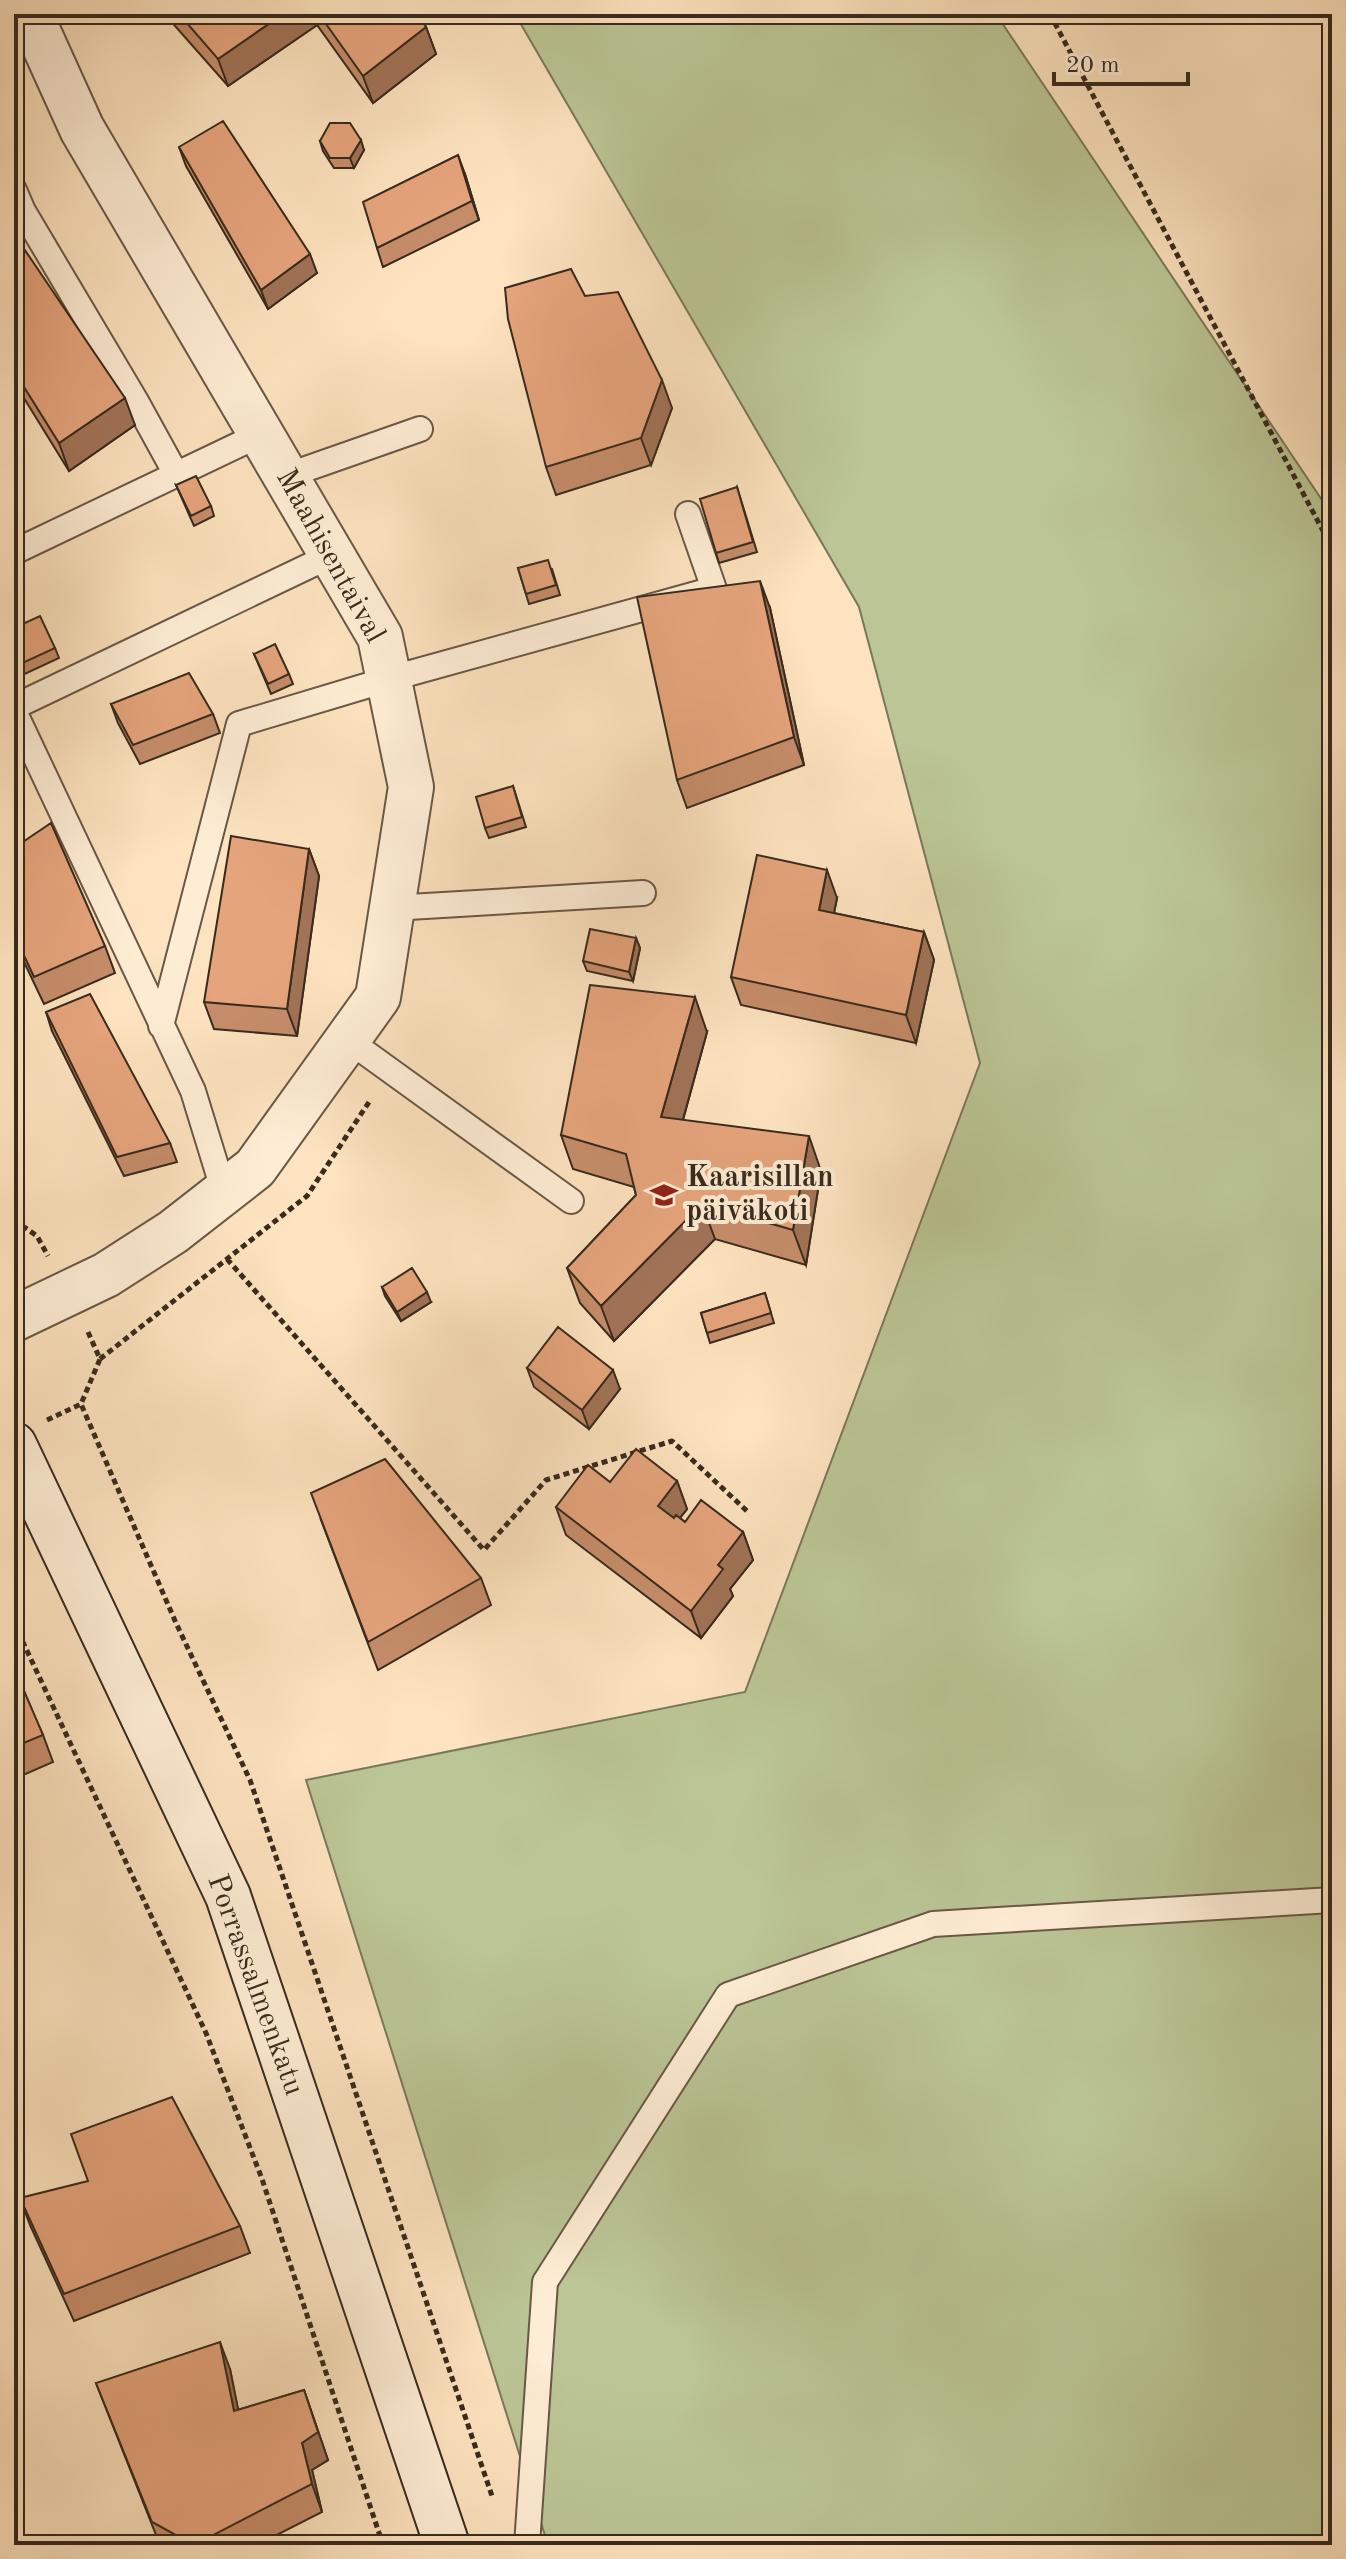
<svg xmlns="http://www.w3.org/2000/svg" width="1346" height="2559" font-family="'Old Standard TT',serif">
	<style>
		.green { fill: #bbc595; stroke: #7a7859; stroke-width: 2 }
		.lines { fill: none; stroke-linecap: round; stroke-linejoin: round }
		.lane-casing { stroke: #695846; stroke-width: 28 }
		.street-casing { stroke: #695846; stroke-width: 48 }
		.secondary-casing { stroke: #382a1d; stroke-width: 48 }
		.path { stroke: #382a1d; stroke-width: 5; stroke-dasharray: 6 4; stroke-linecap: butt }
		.lane { stroke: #feedd5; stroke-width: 24 }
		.street { stroke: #feedd5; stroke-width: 44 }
		.secondary { stroke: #feedd5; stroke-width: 44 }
		.wall { fill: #c68d6b; stroke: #382a1d; stroke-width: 2 }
		.shaded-wall { fill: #a17357; stroke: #382a1d; stroke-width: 2 }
		.building { fill: #e6a47c; stroke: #382a1d; stroke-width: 2 }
		.labels { text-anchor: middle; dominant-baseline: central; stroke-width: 8; stroke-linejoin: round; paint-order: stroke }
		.street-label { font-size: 30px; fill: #382a1d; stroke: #feedd5 }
		.poi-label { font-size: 30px; font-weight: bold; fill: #382a1d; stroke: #feedd5; text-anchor: start }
	</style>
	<rect width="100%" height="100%" fill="#fde3bf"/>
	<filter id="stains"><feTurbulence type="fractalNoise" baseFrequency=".0025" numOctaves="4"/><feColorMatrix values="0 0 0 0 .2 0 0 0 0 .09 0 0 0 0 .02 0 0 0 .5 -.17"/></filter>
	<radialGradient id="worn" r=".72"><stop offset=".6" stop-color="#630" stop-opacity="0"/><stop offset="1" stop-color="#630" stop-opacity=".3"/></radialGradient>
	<path class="green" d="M515,14H996L1332,515V2545H548L306,1780L745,1692L980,1063L859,607Z"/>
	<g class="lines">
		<g class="lane-casing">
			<path id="lane" d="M14,190L23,211L137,403L176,474
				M286,476L420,429
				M14,552L261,434
				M14,707L332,555
				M14,711L193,1091L224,1192
				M392,908L643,893
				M161,1026L239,724L389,679L714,589L688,514
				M348,1040L571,1201
				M527,2545L545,2282L728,1995L933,1924L1332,1900"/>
		</g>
		<g class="street-casing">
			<path id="street" d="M14,1319L106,1275L173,1232L255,1168L378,997L411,787L380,637L82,129L30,14"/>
		</g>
		<g class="secondary-casing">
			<path id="secondary" d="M14,1445L228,1896L447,2545"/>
		</g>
		<path class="path" d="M1050,14L1332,548
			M14,1220L37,1236L48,1256
			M227,1259L484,1550L546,1480L672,1441L748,1512
			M88,1332L100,1359L81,1404L176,1623L250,1780L493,2499
			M100,1359L307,1196L371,1099
			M47,1420L81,1404
			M14,1623L206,2033L262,2179L383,2545"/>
		<use href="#lane" class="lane"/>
		<use href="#street" class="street"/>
		<use href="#secondary" class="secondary"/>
	</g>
	<path class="wall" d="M167,14H417L426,27L436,54L373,103L317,25L228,86L168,18Z
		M320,141L364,150L354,168H334L323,151Z
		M179,147L317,273L268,309L186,166Z
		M465,174L479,220L383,267L377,248Z
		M14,234L135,425L69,471L14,382Z
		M585,296L672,408L651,465L556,495L546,467Z
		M176,485L211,506L214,516L194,526Z
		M737,487L757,552L719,563L716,553Z
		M518,568L552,569L560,595L529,604Z
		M770,608L804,765L687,808L677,780Z
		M14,628L55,648L59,658L14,679Z
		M254,654L289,674L293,684L271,694Z
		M111,704L213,714L220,733L140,764L118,723Z
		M513,786L526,827L489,838L485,828Z
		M14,829L19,844L105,946L115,973L44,1004L14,941Z
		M309,849L319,876L297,1036L214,1029L204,1002Z
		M837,898L834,913L924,932L934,960L916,1043L741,1005L731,977Z
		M636,938L640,948L633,981L587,971L583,961Z
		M46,1012L170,1143L177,1162L124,1176L52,1031Z
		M707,1032L683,1120L821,1171L806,1265L715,1239L614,1341L580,1303L567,1268L636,1195L634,1187L573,1169L561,1135Z
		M382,1287L431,1302L401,1321L385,1296Z
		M765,1293L774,1323L710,1343L701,1313Z
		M527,1368L620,1389L589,1429L534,1387Z
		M677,1481L687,1509L680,1518L685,1522L743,1532L753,1560L730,1589L733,1596L701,1638L566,1535L556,1507L610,1482Z
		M321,1520L481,1578L491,1605L378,1670Z
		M14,1673L43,1735L53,1762L14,1779Z
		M20,2198L240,2226L250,2253L74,2321L30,2225Z
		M230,2369L238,2410L304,2390L328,2460L312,2470L322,2512L257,2545H160L96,2383Z"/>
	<path class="shaded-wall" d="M283,14H313L317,25L228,86L218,59Z
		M426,27L436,54L373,103L363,76Z
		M361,140L364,150L354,168L350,158Z
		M458,155L465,174L479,220L472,201Z
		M310,254L317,273L268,309L261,290Z
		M662,380L672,408L651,465L641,438Z
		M125,398L135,425L69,471L59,443Z
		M760,581L770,608L804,765L794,737Z
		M309,849L319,876L297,1036L287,1009Z
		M827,870L837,898L829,937L819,910Z
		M924,932L934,960L916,1043L906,1015Z
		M636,938L640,948L633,981L629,972Z
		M695,997L707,1032L674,1152L661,1117Z
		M809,1136L821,1171L806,1265L793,1230Z
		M702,1204L715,1239L614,1341L601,1306Z
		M427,1292L431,1302L401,1321L397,1312Z
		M613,1370L620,1389L589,1429L582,1410Z
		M677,1481L687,1509L668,1533L658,1506Z
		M743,1532L753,1560L730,1589L733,1596L701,1638L691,1611L718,1565Z
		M220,2342L230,2369L244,2439L234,2411Z
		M304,2390L328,2460L312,2470L322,2512L312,2484L302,2443Z"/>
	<path class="building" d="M179,14H283L218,59Z
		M319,14H417L426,27L363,76Z
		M223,121L310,254L261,290L179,147Z
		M330,123H350L361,140L350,158H330L320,141Z
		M458,155L472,201L377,248L363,202Z
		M14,234L125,398L59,443L14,371Z
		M571,269L585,296L618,292L662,380L641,438L546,467L508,319L505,288Z
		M196,476L211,506L191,516L176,485Z
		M737,487L753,542L716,553L700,499Z
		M548,560L556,585L526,594L518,568Z
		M760,581L794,737L677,780L637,597Z
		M40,616L55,648L14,667V628Z
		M275,644L289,674L268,684L254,654Z
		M189,673L213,714L133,745L111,704Z
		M513,786L522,817L485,828L476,797Z
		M51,823L105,946L34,977L14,934V848Z
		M231,836L309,849L287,1009L204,1002Z
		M757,855L827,870L819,910L924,932L906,1015L731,977Z
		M590,929L636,938L629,972L583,961Z
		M590,985L695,997L661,1117L809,1136L793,1230L702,1204L601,1306L567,1268L636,1195L626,1154L561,1135Z
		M90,994L170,1143L117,1157L46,1012Z
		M412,1268L427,1292L397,1312L382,1287Z
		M765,1293L771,1313L707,1333L701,1313Z
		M558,1327L613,1370L582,1410L527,1368Z
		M636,1449L677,1481L658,1506L674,1518L676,1515L685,1522L701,1500L743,1532L718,1565L723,1569L691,1611L556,1507L588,1465L610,1482Z
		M385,1459L481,1578L368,1642L311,1493Z
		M16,1672L43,1735L14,1747V1673Z
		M172,2097L240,2226L64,2294L20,2198L88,2181L71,2134Z
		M220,2342L234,2411L304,2390L318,2432L302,2443L312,2484L194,2545L152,2522L96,2383Z"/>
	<defs>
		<g id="school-bare" transform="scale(2.16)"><path d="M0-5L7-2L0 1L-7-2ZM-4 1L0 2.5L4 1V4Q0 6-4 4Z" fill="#8f2418" stroke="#feedd5" stroke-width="2.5" paint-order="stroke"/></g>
	</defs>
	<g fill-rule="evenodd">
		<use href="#school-bare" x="664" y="1195"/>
	</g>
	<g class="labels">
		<g class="street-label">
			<text transform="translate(330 556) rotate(61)">Maahisentaival</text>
			<text transform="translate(255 1985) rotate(70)">Porrassalmenkatu</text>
		</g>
		<g class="poi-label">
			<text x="686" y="1178">Kaarisillan<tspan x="686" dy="34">päiväkoti</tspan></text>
		</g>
	</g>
	<rect width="1346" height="2559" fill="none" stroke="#fde3bf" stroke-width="48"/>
	<rect x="16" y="16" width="1314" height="2527" fill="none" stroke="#382a1d" stroke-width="4"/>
	<rect x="24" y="24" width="1298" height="2511" fill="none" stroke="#382a1d" stroke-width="2"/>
	<path d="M1054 72v12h134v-12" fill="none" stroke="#382a1d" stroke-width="4"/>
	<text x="1066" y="72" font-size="24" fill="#382a1d" stroke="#feedd5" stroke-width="6" paint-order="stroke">20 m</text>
	<rect width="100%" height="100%" filter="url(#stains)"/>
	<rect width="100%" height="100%" fill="url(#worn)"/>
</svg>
